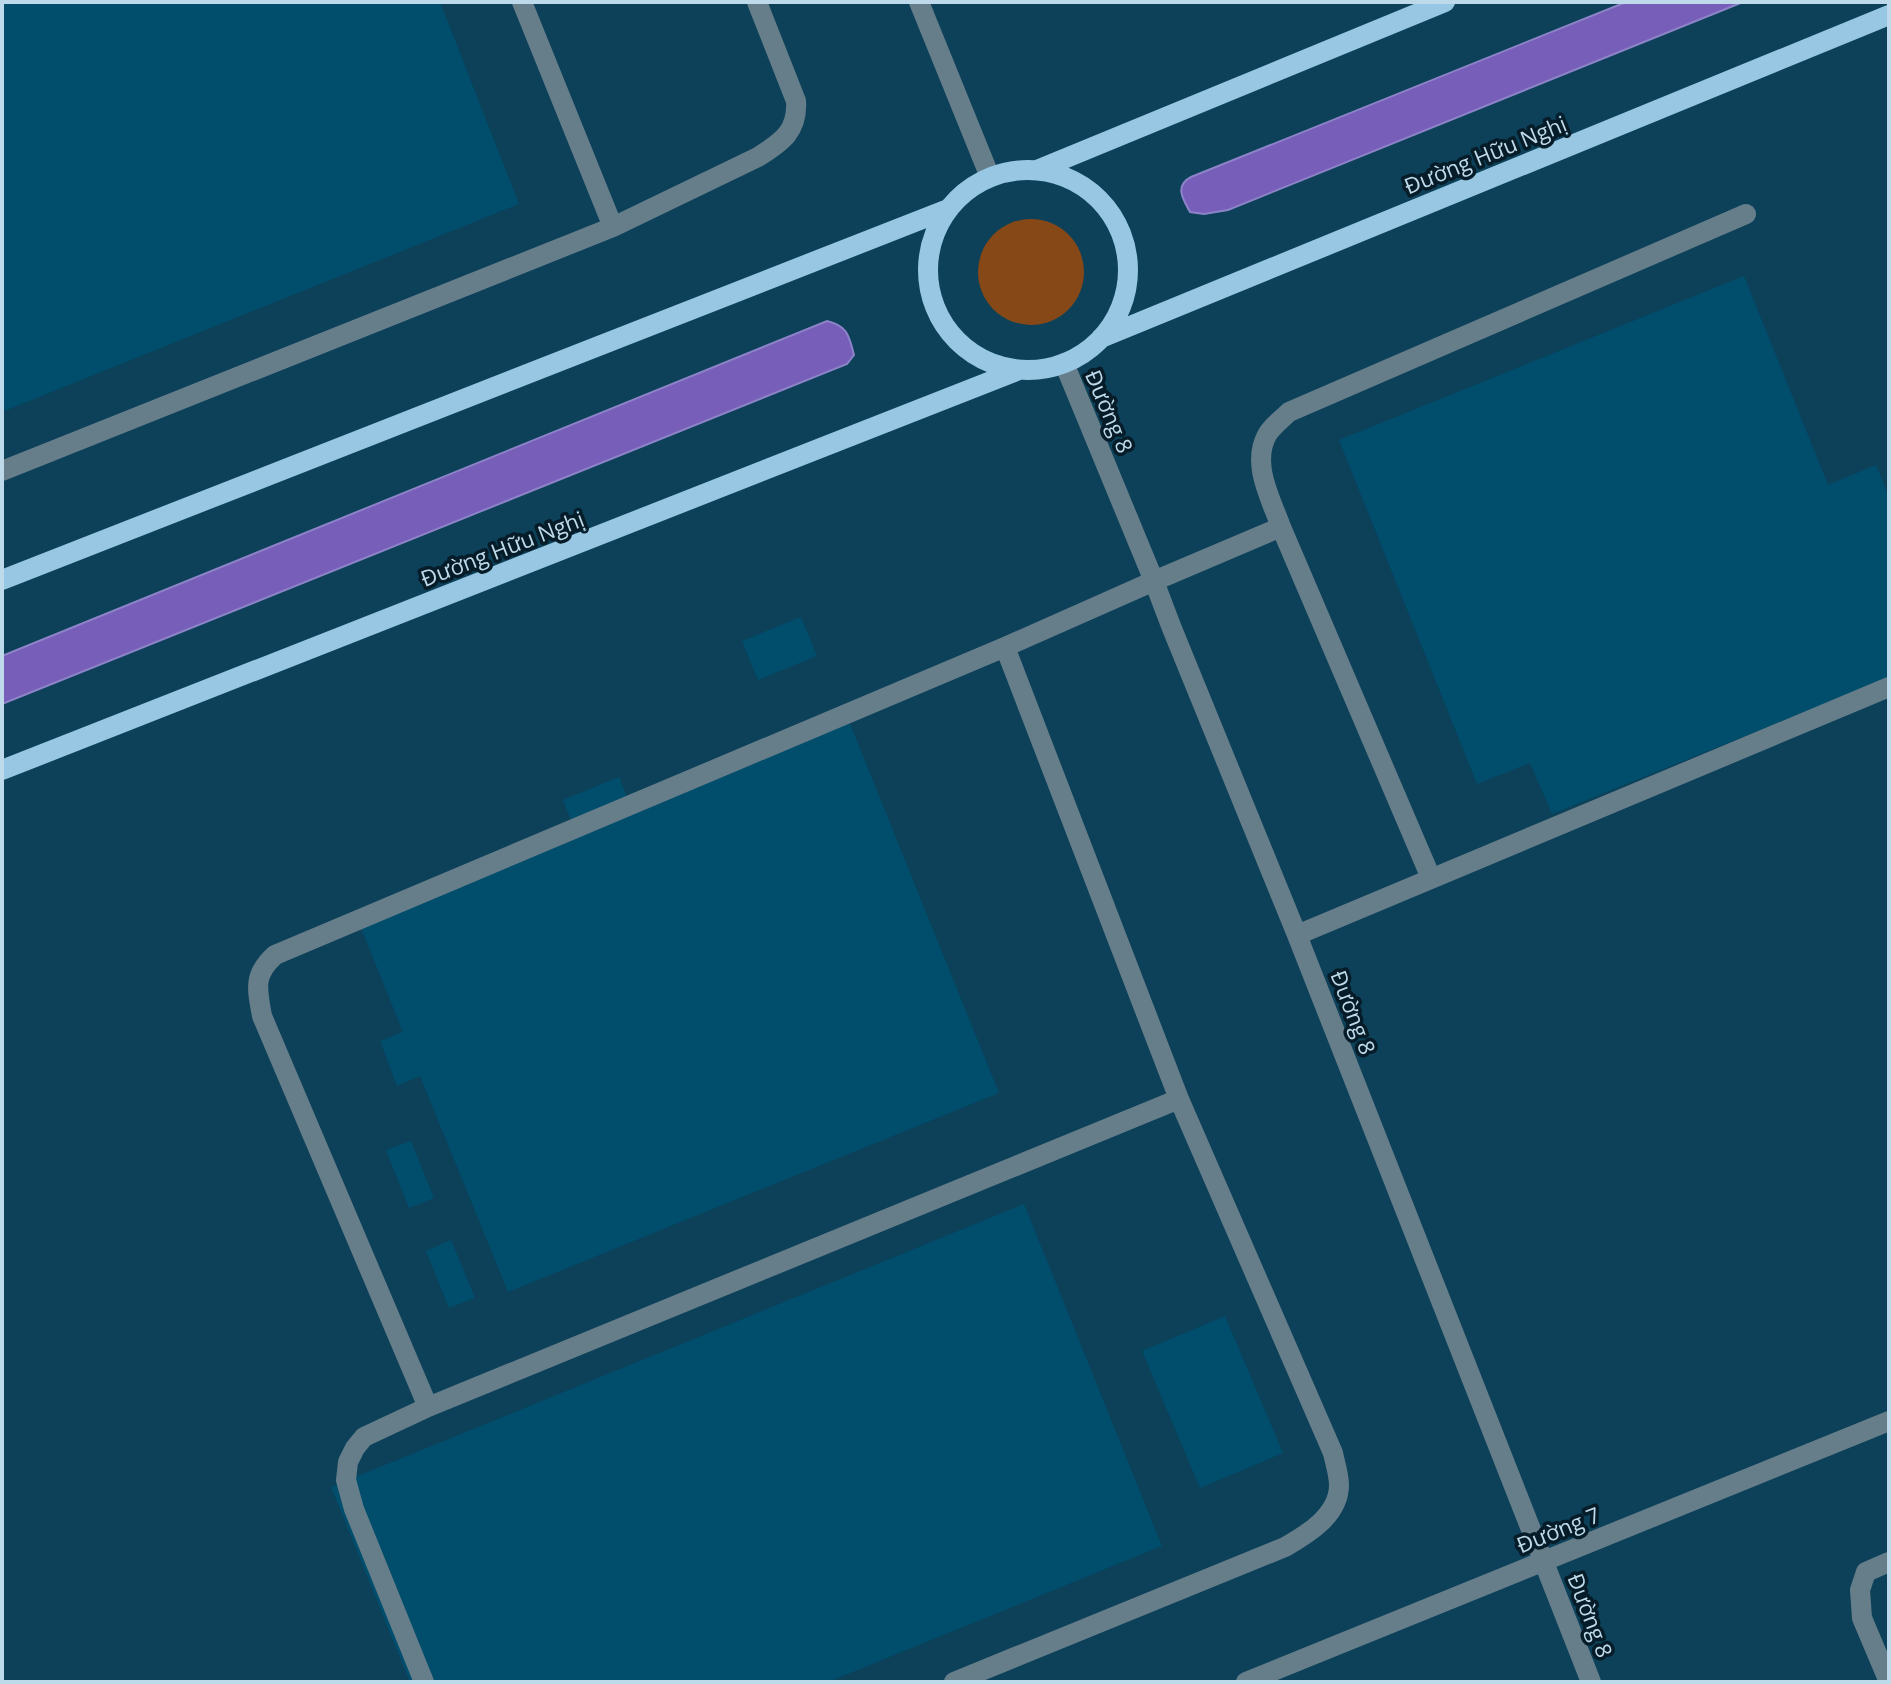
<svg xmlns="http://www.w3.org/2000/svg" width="1891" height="1684" font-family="'Open Sans',sans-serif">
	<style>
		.built { fill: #0c4159 }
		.green { fill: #874817 }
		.water { fill: #765eb9; stroke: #8c83c8; stroke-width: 2 }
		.building { fill: #004d6c }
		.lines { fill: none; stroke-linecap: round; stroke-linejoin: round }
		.minor { stroke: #667d8a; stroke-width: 20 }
		.major { stroke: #97c7e2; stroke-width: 20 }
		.labels { text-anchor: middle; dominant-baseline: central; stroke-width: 7; stroke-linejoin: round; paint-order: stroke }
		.street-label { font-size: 22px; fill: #bedaea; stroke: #061c28 }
	</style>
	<rect width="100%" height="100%" fill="#0a374b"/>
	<path class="built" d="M2,2H1889V1682H2Z"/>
	<path class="green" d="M978 272a53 53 0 1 1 106 0a53 53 0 1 1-106 0Z"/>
	<path class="water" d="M1626,2H1743L1228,210L1204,214L1190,212C1183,199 1174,186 1191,177Z
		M827,321C848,326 849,336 854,355L847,364L2,704V656Z"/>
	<path class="building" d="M2,2H440L519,204L2,412Z
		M1744,276L1828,485L1876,465L1889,497V678L1552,814L1530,763L1477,784L1339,440Z
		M801,617L817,656L758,680L742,641Z
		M846,714L999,1093L508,1292L420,1076L397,1086L380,1041L403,1032L355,913L573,825L563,800L619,777L629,802Z
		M411,1141L434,1198L409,1208L386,1150Z
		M1024,1204L1162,1546L828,1682H410L331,1487Z
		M451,1240L475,1298L449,1308L426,1251Z
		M1225,1316L1283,1453L1200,1488L1142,1351Z"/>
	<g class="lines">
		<path class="minor" d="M522,2L613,227
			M919,2L990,177
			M1064,363L1154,581L1171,626L1297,935L1591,1682
			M2,471L613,227L758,157C782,142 798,131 796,101L757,2
			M1281,527L1431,878
			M1005,647L1179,1099L428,1407L262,1016C257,988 253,975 275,955L1005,647L1154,581L1281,527C1271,499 1251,464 1267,435C1272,426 1282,419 1289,412L1746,214
			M1297,935L1889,687
			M1889,1562L1866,1572L1860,1590L1862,1618L1889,1682
			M424,1682L354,1509L346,1480L348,1462L355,1448L364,1437L428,1407
			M954,1682L1285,1547C1308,1534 1339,1515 1339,1485C1339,1475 1335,1463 1333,1453L1179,1099
			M1246,1682L1889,1421"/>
		<path class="major" d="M928 270a100 100 0 1 1 200 0a100 100 0 1 1-200 0Z
			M1037,170L1445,2
			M1101,338L1889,15
			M2,580L948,209
			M2,770L1019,370"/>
	</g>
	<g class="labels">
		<g class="street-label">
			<text transform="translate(1485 154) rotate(-22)">Đường Hữu Nghị</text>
			<text transform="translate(1110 411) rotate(67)">Đường 8</text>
			<text transform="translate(502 548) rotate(-21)">Đường Hữu Nghị</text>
			<text transform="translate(1354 1012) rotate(69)">Đường 8</text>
			<text transform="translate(1558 1529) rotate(-22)">Đường 7</text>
			<text transform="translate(1591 1615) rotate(69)">Đường 8</text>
		</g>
	</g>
	<rect width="1891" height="1684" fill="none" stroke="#bedaea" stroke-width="8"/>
</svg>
